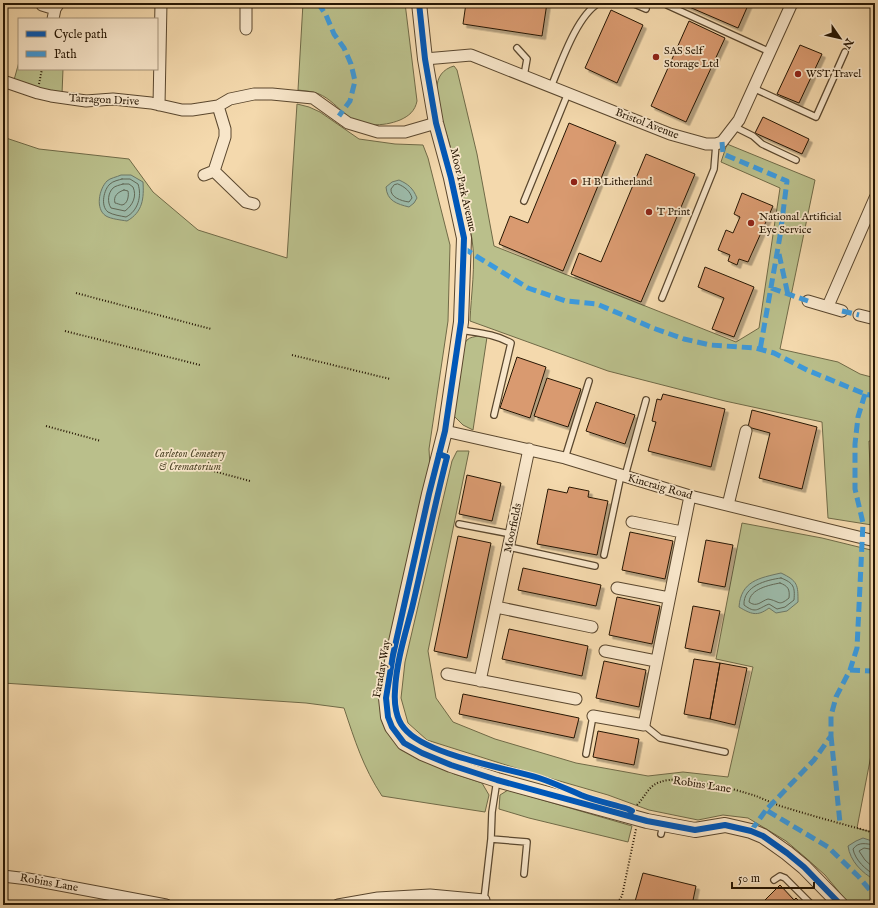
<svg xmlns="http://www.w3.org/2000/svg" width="878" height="908" font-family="'IM FELL English',serif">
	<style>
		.green { fill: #babf8b; stroke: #706a47 }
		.water { fill: #9cbaa9; stroke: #6d7867 }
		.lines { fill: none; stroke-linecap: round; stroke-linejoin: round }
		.shore { stroke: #616856; stroke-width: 1 }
		.building { fill: #d99a6f; stroke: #261603; filter: url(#shadow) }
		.service-casing { stroke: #5a472e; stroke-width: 8 }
		.minor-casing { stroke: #5a472e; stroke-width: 13 }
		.tertiary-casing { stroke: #5a472e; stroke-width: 16 }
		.path { stroke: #261603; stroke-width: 2; stroke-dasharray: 1 2; stroke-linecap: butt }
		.service { stroke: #f8e6ca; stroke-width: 5.5 }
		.minor { stroke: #f8e6ca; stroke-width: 11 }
		.tertiary { stroke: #f8e6ca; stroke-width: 14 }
		.quiet { stroke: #3c9add; stroke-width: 5; stroke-dasharray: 10 5; stroke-linecap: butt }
		.cycleway-casing { stroke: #f8e6ca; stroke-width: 8 }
		.cycleway { stroke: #0057b8; stroke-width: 6 }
		.poi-dot { fill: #8f2418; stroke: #f8e6ca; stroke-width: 1.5 }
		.labels { text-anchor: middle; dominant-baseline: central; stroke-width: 3.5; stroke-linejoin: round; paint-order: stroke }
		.poi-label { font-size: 11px; fill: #261603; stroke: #f8e6ca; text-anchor: start }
		.street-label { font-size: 11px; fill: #261603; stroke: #f8e6ca }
		.park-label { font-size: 11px; font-style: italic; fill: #52492c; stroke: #f8e6ca }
	</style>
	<defs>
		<filter id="shadow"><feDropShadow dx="3.5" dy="3.5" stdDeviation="0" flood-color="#0004"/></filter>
	</defs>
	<rect width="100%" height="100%" fill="#f4d9ad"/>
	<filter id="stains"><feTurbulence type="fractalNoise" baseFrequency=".005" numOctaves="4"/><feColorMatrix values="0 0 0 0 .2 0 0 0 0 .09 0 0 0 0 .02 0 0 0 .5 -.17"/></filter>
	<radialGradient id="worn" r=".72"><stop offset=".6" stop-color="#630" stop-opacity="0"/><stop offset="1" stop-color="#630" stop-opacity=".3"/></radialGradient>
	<path class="green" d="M303,3H405L417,101C415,111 409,116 400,120C383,127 361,127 346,115C338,108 329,98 319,94C313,91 304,91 298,90Z
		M19,62V69H63L62,94L34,87L14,80Z
		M454,66L457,70L477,154L494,246L736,342L759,328L780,188L721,162L727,144L815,180L780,349L838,362L860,374L875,378V441H869L872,525L828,518L822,422L725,401L608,371L470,321C471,294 476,265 472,239C468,215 461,192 456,168C451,145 437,111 437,88C437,77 443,69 454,66Z
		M297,104L309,107L320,112L359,139L395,144L423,145L428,158L450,245L448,321L429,449L431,485L388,717L422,753L454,774L482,783L489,795L485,812L382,796C363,767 355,741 344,708L306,703L3,683V137L39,149L129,159L153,192L198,230L287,258Z
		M478,336L487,337L473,430L463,425L454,416C454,404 460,347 467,340C470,337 474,337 478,336Z
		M457,451H469L428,651L436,698L453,722L495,739L576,763L648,776L683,772L728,777L753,667L716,659L742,523L822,538L875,551V745H873L857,828L875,833V905H850L825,875L806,858L786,841L748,818L723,815L698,820L649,810L608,795L525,771L427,740L408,723L401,698L405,662L452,461Z
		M508,790L632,826L628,842L529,818L499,809L500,795Z"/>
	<path class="water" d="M121,175H131L143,182C144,198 143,212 127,221C121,220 111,219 106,216C95,209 99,189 107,181C110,178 117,177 121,175Z
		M399,180C408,184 413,188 417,198L414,203L409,207C397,204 387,201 386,187L392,182Z
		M781,573C798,581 798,585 798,602L787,611L776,613L769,608C757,617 751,614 739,607C741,581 759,578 781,573Z
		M863,838L875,842V880C862,873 850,861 848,846L856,841Z"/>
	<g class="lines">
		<path class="shore" d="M122,179H130L138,184C142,196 138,211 126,217C121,216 113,215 108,212C100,206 104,189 110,184C113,181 119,180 122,179Z
			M123,184H129L133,187C137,196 133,205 125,211L111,208C107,202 108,193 113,188C115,186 120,185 123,184Z
			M398,184C405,187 410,191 412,198L409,202C401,201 390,197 391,189L394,185Z
			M124,190L128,191C129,195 128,204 122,205C121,205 116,203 115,203C113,196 118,192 124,190Z
			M781,578C794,583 795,587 794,600L785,607L777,609L769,604C757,609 756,614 744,605C743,586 766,580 781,578Z
			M780,583C788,586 790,589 789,598C778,607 780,601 768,599C761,601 757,608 749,602C750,589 769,585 780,583Z
			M875,845C866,844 859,841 853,849C855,860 866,870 875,875
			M875,850L864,848L859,851L865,860L875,869"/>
	</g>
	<path class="building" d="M466,3H547L542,36L463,24Z
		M680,3H749L738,28Z
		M611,10L643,25L617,83L585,68Z
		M689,21L725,38L686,122L651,106Z
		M800,45L822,54L799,103L777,94Z
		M763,117L809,139L802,154L755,133Z
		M569,123L616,142L563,271L499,244L510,216L528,223Z
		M646,154L695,174L641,302L571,274L579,253L601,262Z
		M742,193L773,206L748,262L739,259L737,265L728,261L730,255L718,250L726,230L733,233L740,217L734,214Z
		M705,267L754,287L734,337L712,329L724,298L698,287Z
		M517,357L546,367L530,418L500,408Z
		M547,378L581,389L568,427L534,416Z
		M663,394L725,409L711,467L648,451L656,422L652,421L657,399L661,400Z
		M596,402L635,415L625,444L586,431Z
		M752,410L817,427L802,489L759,478L770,433L748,427Z
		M467,475L501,483L492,521L459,514Z
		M569,487L589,491L588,497L608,501L597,555L537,544L548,489L567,493Z
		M630,532L673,541L665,579L622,570Z
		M458,536L491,543L467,658L434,651Z
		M706,540L733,545L725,587L698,582Z
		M523,568L601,585L596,606L518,590Z
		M617,597L660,606L652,644L609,635Z
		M693,606L720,611L711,653L685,648Z
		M509,629L588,646L582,676L502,659Z
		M694,659L720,663L710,719L684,714Z
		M604,661L646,670L639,707L596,698Z
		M720,663L747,668L735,725L710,719Z
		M463,694L579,718L574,738L459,714Z
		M598,731L639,739L634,765L593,757Z
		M643,873L696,886L692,905H634Z
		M780,885L794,900L796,898L802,904L760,905Z"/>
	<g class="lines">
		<g class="service-casing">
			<path id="service" d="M632,3L646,9
				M667,5L770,52
				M517,48L527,59L524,76
				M551,87C561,63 577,15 599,3
				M753,88L816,117L845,52
				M735,127L753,136L762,144L796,160
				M524,201L568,93
				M662,298L714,169L716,144
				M461,330C479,333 495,334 511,343L494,415
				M565,458L589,381
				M625,476L646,400
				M459,524L511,534
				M509,547L595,566
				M604,555L621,475
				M644,725L660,738L725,752
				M586,754L593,716
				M497,780L492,812L491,839L527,842L524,874
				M661,834L663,825
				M774,880L780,876L785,878L812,905
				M484,900L491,839"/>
		</g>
		<g class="minor-casing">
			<path id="minor" d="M246,3V29
				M42,5L55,9
				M53,19L55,9L59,3
				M425,59L471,55L670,134L706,144H716L722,142L739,120L792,3
				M3,81L38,93L51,96L86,101L113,99L151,103L182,110H192L218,106L230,99L254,94H272L313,98L348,123L378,132H405L436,123
				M159,105L161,3
				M218,106L225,129V137L214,171L246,202L254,204
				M204,175L214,171
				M808,301L842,311
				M828,306L875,198
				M859,315L875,319
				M445,431L565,458L690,496L875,541
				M728,505L746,431
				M632,522L682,532
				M617,588L669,598
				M496,607L592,627
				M605,651L656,661
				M447,674L576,699
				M480,681L529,449
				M593,716L644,725L690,496
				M3,876L28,879L166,905
				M338,905L378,898L430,895L484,900"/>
		</g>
		<g class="tertiary-casing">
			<path id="tertiary" d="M419,3L425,59L436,123L451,178L464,238L461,322L445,431L429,494L393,655L386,698L388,717L392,727L404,743L422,753L451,765L497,780L647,821L695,830L725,825L751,831L763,836L787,853L804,867L841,905"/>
		</g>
		<path class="path" d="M39,84L42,69
			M76,293L211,329
			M65,331L200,365
			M292,355L390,379
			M46,426L101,441
			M191,465L250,481
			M637,805C645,797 648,786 660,782C681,774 734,789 756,796C766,800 776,805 787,808C816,817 846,825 875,833
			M493,902L506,905
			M616,905L622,896L636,829"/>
		<use href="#service" class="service"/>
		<use href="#minor" class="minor"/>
		<use href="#tertiary" class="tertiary"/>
		<path class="quiet" d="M318,3L326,15L334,34L344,48L351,64L355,81L350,101L339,116
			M722,142L723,154L787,181L780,236L760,350
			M463,248L528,288L566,301L597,304L653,328L684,339L710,345L755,348L774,353L807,370L865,394L875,396
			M779,254L788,295
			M771,288L808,301
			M842,311L859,315
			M865,394L858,417L855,444V489L863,523L857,648L850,670L836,697L831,716V736L814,760L766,810L828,847L858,876L875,896
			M850,670L872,671L875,673
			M831,736L840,823
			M751,831L766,810"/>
		<g class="cycleway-casing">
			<path id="cycleway" d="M419,3L425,59L436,123L451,178L464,238L461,322L445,431L429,494L393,655L386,698L388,717L392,727L404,743L422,753L451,765L497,780L647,821L695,830L725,825L751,831L763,836L787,853L804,867L841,905
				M439,454L447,457C434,507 424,558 412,608C405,635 396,663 395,691C394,703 396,719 404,728C425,755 506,768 539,778C554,783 567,789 581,795C596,801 612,804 628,809L632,811"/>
		</g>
		<use href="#cycleway" class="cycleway"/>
	</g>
	<g class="poi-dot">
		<circle cx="656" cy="57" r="4"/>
		<circle cx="798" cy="74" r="4"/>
		<circle cx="574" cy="182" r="4"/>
		<circle cx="649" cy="212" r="4"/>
		<circle cx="751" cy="223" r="4"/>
	</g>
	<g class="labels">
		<g class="poi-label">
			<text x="664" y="51">SAS Self<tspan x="664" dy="13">Storage Ltd</tspan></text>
			<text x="806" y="74">WST Travel</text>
			<text x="582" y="182">H B Litherland</text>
			<text x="657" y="212">T Print</text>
			<text x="759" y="217">National Artificial<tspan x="759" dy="13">Eye Service</tspan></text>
		</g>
		<g class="street-label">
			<text transform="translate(104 100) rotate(3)">Tarragon Drive</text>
			<text transform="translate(647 124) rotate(21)">Bristol Avenue</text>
			<text transform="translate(463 190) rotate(77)">Moor Park Avenue</text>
			<text transform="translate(660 487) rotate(16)">Kincraig Road</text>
			<text transform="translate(513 528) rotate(-78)">Moorfields</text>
			<text transform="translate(382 669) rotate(-80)">Faraday Way</text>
			<text transform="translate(702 785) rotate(9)">Robins Lane</text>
			<text transform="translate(49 883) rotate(10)">Robins Lane</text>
		</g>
		<g class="park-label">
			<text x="190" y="454">Carleton Cemetery<tspan x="190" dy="13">&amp; Crematorium</tspan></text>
		</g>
	</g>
	<rect width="878" height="908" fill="none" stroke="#f4d9ad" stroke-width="16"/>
	<rect x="4" y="4" width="870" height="900" fill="none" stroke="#261603" stroke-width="2"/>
	<rect x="8" y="8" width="862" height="892" fill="none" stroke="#261603"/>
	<rect x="18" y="18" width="140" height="52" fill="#f8e6ca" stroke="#a4937a"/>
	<rect x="26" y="31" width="20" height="6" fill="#0057b8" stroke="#a4937a"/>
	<text x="54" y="38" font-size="12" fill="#261603">Cycle path</text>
	<rect x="26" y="51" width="20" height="6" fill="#3c9add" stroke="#a4937a"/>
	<text x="54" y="58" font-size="12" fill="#261603">Path</text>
	<g transform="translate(840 38) rotate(124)" stroke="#f8e6ca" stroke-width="3" paint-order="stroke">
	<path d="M0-3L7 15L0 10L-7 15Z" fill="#261603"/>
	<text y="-6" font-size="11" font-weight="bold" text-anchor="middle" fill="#261603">N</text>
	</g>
	<path d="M732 882v6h82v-6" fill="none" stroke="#261603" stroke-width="2"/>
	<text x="738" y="882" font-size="12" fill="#261603" stroke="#f8e6ca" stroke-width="3" paint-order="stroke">50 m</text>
	<rect width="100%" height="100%" filter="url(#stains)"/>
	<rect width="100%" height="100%" fill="url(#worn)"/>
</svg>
